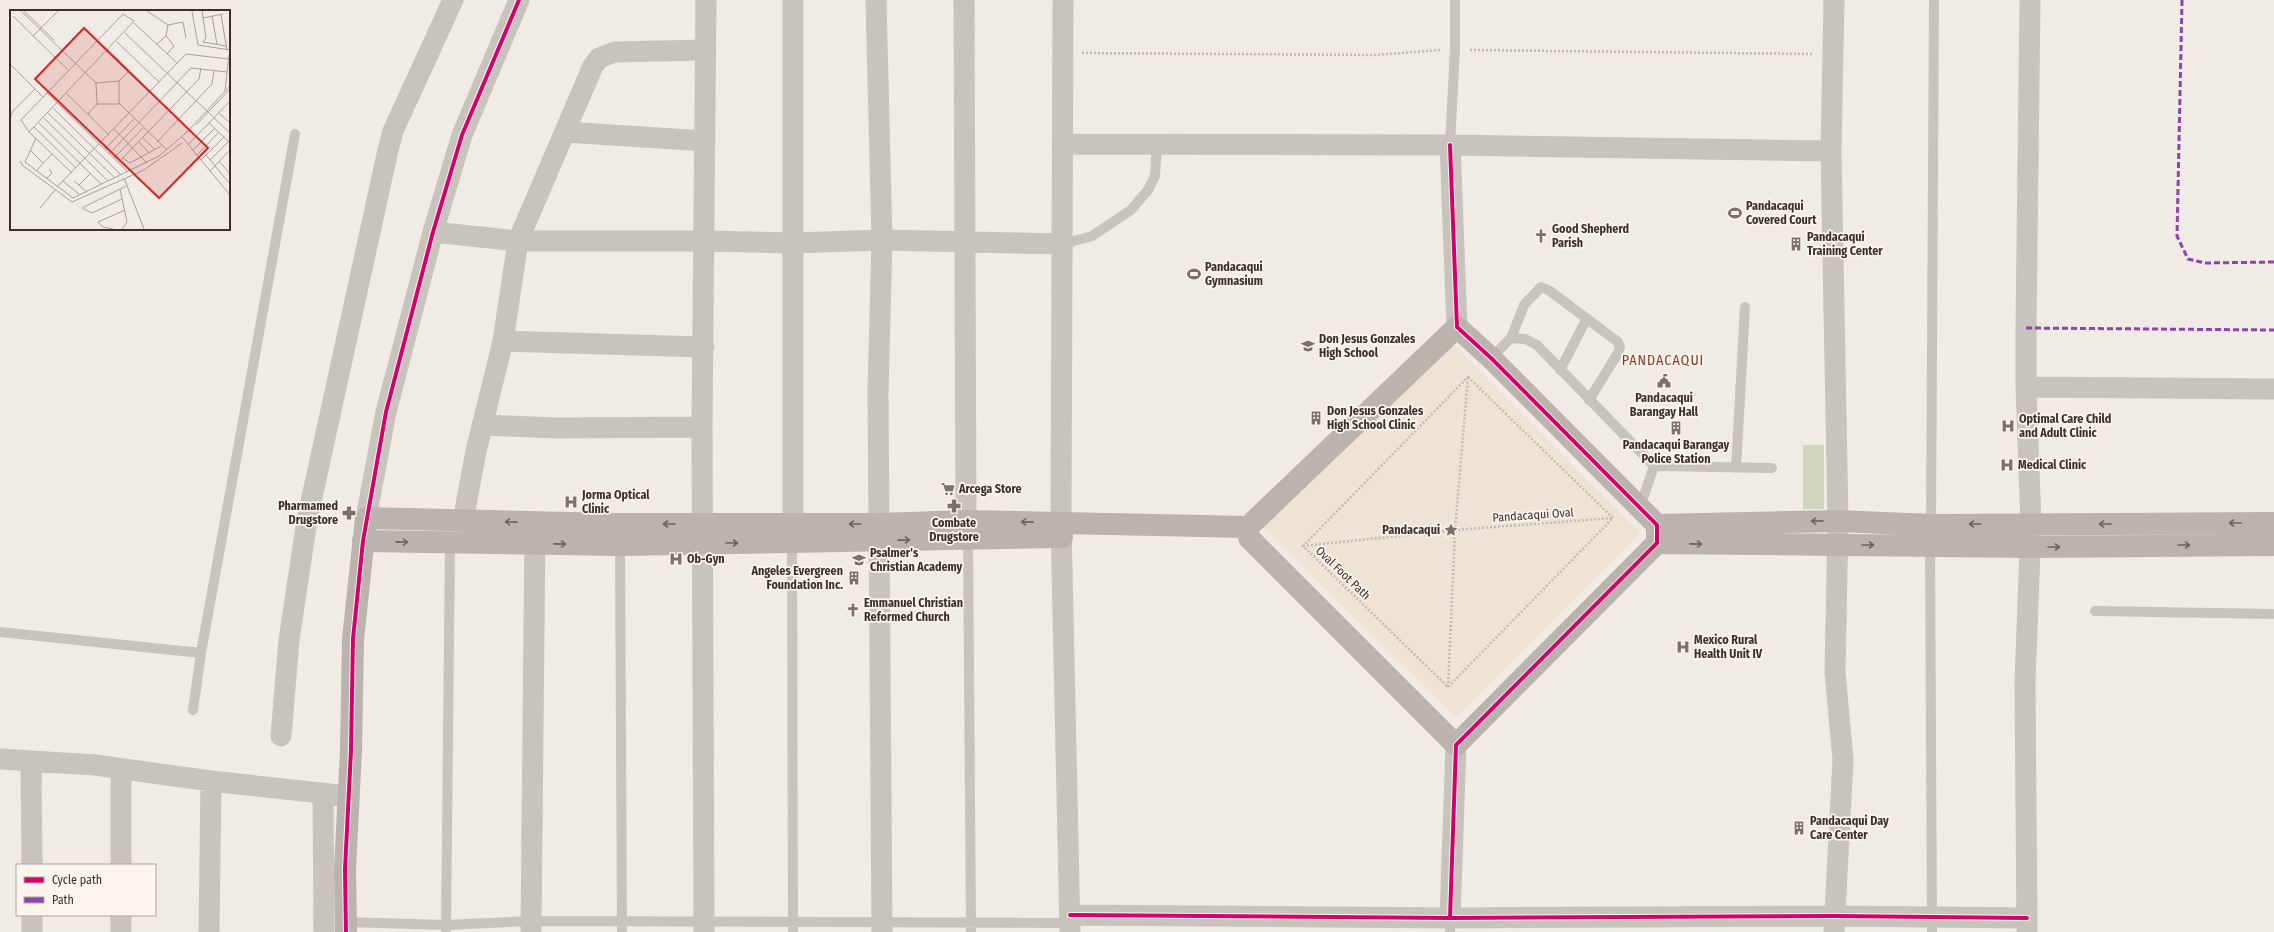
<svg xmlns="http://www.w3.org/2000/svg" width="2274" height="932" font-family="'Fira Sans Condensed',sans-serif">
	<style>
		.green { fill: #d1d6bf }
		.plaza { fill: #eee3d5 }
		.lines { fill: none; stroke-linecap: round; stroke-linejoin: round }
		.path { stroke: #c2bbb6; stroke-width: 2.5; stroke-dasharray: 2 2; stroke-linecap: butt }
		.lane { stroke: #c9c3be; stroke-width: 10 }
		.street { stroke: #c9c3be; stroke-width: 21 }
		.secondary { stroke: #bab3ae; stroke-width: 22 }
		.quiet { stroke: #8e44ad; stroke-width: 3; stroke-dasharray: 6 3; stroke-linecap: butt }
		.cycleway-casing { stroke: #fbf5ee; stroke-width: 6 }
		.cycleway { stroke: #d6006c; stroke-width: 4 }
		.oneway { stroke: #6e645f }
		.labels { text-anchor: middle; dominant-baseline: central; stroke-width: 3.5; stroke-linejoin: round; paint-order: stroke }
		.poi-label { font-size: 12px; font-weight: bold; fill: #3b302b; stroke: #fbf5ee; text-anchor: start }
		.street-label { font-size: 12px; fill: #3b302b; stroke: #fbf5ee }
		.quarter-label { font-size: 14px; letter-spacing: 1px; fill: #8c3b22; stroke: #fbf5ee }
		.inset-road { fill: none; stroke: #a8a09b; stroke-width: 1 }
		.view { fill: #d62828; fill-opacity: 0.15; stroke: #d62828; stroke-width: 2 }
		.inset-edge { fill: none; stroke: #3b302b; stroke-width: 2 }
	</style>
	<rect width="100%" height="100%" fill="#f0ebe5"/>
	<path class="green" d="M1803,445H1824V509H1803Z"/>
	<path class="plaza" d="M1450,340L1640,533L1456,718L1262,527Z"/>
	<g class="lines">
		<path class="path" d="M1470,50L1813,54
			M1082,53L1375,55L1441,50
			M1468,377L1613,518L1448,687L1303,546Z
			M1303,546L1455,530L1613,518
			M1448,687L1455,530L1468,377"/>
		<path class="lane" d="M1450,145L1455,49V0
			M1063,244L1092,236L1131,210L1148,190L1155,176L1157,144
			M1511,338L1524,305L1541,287L1550,291L1618,342L1620,347L1618,353L1589,400
			M1491,358L1511,338L1525,339L1537,345L1654,466L1640,507
			M1560,370L1587,318
			M1654,466L1772,468
			M1736,468L1745,307
			M1931,525L1934,0
			M968,539L971,932
			M792,543L793,932
			M620,545L622,932
			M1930,545L1932,932
			M2095,611L2274,614
			M0,632L201,653
			M193,710L201,653L295,134
			M1450,918V932
			M346,922L446,925L530,921L1070,923
			M446,930L450,542"/>
		<path class="street" d="M876,0L882,240L878,392L882,932
			M964,0L966,521
			M1063,0L1061,523L1070,932
			M1834,0L1831,151L1838,521L1835,672L1843,760L1834,932
			M565,132L705,141
			M1062,144L1450,145L1831,151
			M1450,145L1457,327
			M433,232L518,241H703L793,243L882,240L1063,244
			M503,341L704,347
			M2026,387L2274,389
			M482,425L557,428L702,427
			M366,518L386,412L433,232L462,135L519,0
			M463,521L476,451L503,341L518,241L593,66L599,58L615,52L706,50
			M793,524V0
			M281,736L289,640L307,520L388,150L393,131L453,0
			M0,759L95,765L211,781L348,796
			M31,761L32,865
			M121,769V865
			M323,793L324,932
			M32,915V932
			M121,915V932
			M1070,915L1450,918L1835,916L2027,918
			M1450,918L1456,745
			M2027,931L2025,681L2031,525L2026,387V328L2030,0
			M209,932L211,781
			M531,932L535,527
			M704,932L702,427L706,0"/>
		<path class="secondary" d="M1457,327L1491,358L1657,525V543L1456,745L1249,538L1248,527Z
			M1657,525L1838,521L1931,525L2274,523
			M363,541L620,545L1062,537
			M1657,543L2031,547L2274,545
			M346,932L345,869L351,751L353,639L366,518L611,524H879L966,521L1248,527"/>
		<path class="quiet" d="M2182,0L2177,236L2188,259L2205,263L2274,262
			M2026,328L2274,330"/>
		<g class="cycleway-casing">
			<path id="cycleway" d="M1070,915L1450,918L1835,916L2027,918
				M1450,918L1456,745L1657,543V525L1491,358L1457,327L1450,145
				M346,932L345,869L351,751L353,639L363,541L386,412L433,232L462,135L519,0"/>
		</g>
		<use href="#cycleway" class="cycleway"/>
	</g>
	<defs><path id="oneway-shaft" d="M-6 0H5M1.5-3L5.5 0L1.5 3" fill="none" stroke-width="1.6" stroke-linecap="round" stroke-linejoin="round"/></defs>
	<g class="oneway">
		<use href="#oneway-shaft" transform="translate(1817 521) rotate(179)"/>
		<use href="#oneway-shaft" transform="translate(511 522) rotate(-179)"/>
		<use href="#oneway-shaft" transform="translate(1027 522) rotate(-179)"/>
		<use href="#oneway-shaft" transform="translate(2235 523) rotate(180)"/>
		<use href="#oneway-shaft" transform="translate(669 524) rotate(180)"/>
		<use href="#oneway-shaft" transform="translate(855 524) rotate(-180)"/>
		<use href="#oneway-shaft" transform="translate(1975 524) rotate(-180)"/>
		<use href="#oneway-shaft" transform="translate(2105 524) rotate(180)"/>
		<use href="#oneway-shaft" transform="translate(904 540) rotate(-1)"/>
		<use href="#oneway-shaft" transform="translate(402 542) rotate(1)"/>
		<use href="#oneway-shaft" transform="translate(732 543)"/>
		<use href="#oneway-shaft" transform="translate(560 544) rotate(1)"/>
		<use href="#oneway-shaft" transform="translate(1696 544) rotate(1)"/>
		<use href="#oneway-shaft" transform="translate(1868 545)"/>
		<use href="#oneway-shaft" transform="translate(2184 545)"/>
		<use href="#oneway-shaft" transform="translate(2054 547)"/>
	</g>
	<defs>
		<g id="stadium-bare" transform="scale(1.08)"><path d="M0-5a6.5 5 0 1 0 0 10a6.5 5 0 1 0 0-10ZM-3.5-1.8h7v3.6h-7Z" fill="#7a716c" stroke="#fbf5ee" stroke-width="2.5" paint-order="stroke"/></g>
		<g id="church-bare" transform="scale(1.08)"><path d="M-1.2-6h2.4v3.5h3.3v2.4h-3.3V6h-2.4V-.1h-3.3v-2.4h3.3Z" fill="#7a716c" stroke="#fbf5ee" stroke-width="2.5" paint-order="stroke"/></g>
		<g id="building-bare" transform="scale(1.08)"><path d="M-4-6H4V6H1V3H-1V6H-4ZM-2.5-4.3h1.7v1.8h-1.7ZM.8-4.3h1.7v1.8H.8ZM-2.5-1h1.7V.8h-1.7ZM.8-1h1.7V.8H.8Z" fill="#7a716c" stroke="#fbf5ee" stroke-width="2.5" paint-order="stroke"/></g>
		<g id="school-bare" transform="scale(1.08)"><path d="M0-5L7-2L0 1L-7-2ZM-4 1L0 2.5L4 1V4Q0 6-4 4Z" fill="#7a716c" stroke="#fbf5ee" stroke-width="2.5" paint-order="stroke"/></g>
		<g id="civic-bare" transform="scale(1.08)"><path d="M-.6-6.5H3V-4.5H.6V-3L4-1V1h2V6H-6V1h2V-1L-.6-3ZM-1.2 2.5V6h2.4V2.5Z" fill="#7a716c" stroke="#fbf5ee" stroke-width="2.5" paint-order="stroke"/></g>
		<g id="hospital-bare" transform="scale(1.08)"><path d="M-5-5h3v3.5h4V-5h3V5h-3V1.5h-4V5h-3Z" fill="#7a716c" stroke="#fbf5ee" stroke-width="2.5" paint-order="stroke"/></g>
		<g id="supermarket-bare" transform="scale(1.08)"><path d="M-6-5.5h2.5l.6 2H6L4.5 2H-2.5L-4.4-4H-6ZM-1.5 3.2a1.3 1.3 0 1 0 .1 0ZM3 3.2a1.3 1.3 0 1 0 .1 0Z" fill="#7a716c" stroke="#fbf5ee" stroke-width="2.5" paint-order="stroke"/></g>
		<g id="pharmacy-bare" transform="scale(1.08)"><path d="M-2-6h4v4h4v4h-4v4h-4v-4h-4v-4h4Z" fill="#7a716c" stroke="#fbf5ee" stroke-width="2.5" paint-order="stroke"/></g>
		<g id="sight-bare" transform="scale(1.08)"><path d="M0-6L1.8-2.2L6-1.7L2.9 1.2L3.7 5.4L0 3.3L-3.7 5.4L-2.9 1.2L-6-1.7L-1.8-2.2Z" fill="#7a716c" stroke="#fbf5ee" stroke-width="2.5" paint-order="stroke"/></g>
	</defs>
	<g fill-rule="evenodd">
		<use href="#stadium-bare" x="1735" y="213"/>
		<use href="#church-bare" x="1541" y="236"/>
		<use href="#building-bare" x="1796" y="244"/>
		<use href="#stadium-bare" x="1194" y="274"/>
		<use href="#school-bare" x="1308" y="346"/>
		<use href="#civic-bare" x="1664" y="381"/>
		<use href="#building-bare" x="1316" y="418"/>
		<use href="#hospital-bare" x="2008" y="426"/>
		<use href="#building-bare" x="1676" y="428"/>
		<use href="#hospital-bare" x="2007" y="465"/>
		<use href="#supermarket-bare" x="948" y="489"/>
		<use href="#hospital-bare" x="571" y="502"/>
		<use href="#pharmacy-bare" x="954" y="506"/>
		<use href="#pharmacy-bare" x="349" y="513"/>
		<use href="#sight-bare" x="1451" y="530"/>
		<use href="#hospital-bare" x="676" y="559"/>
		<use href="#school-bare" x="859" y="560"/>
		<use href="#building-bare" x="854" y="578"/>
		<use href="#church-bare" x="853" y="610"/>
		<use href="#hospital-bare" x="1683" y="647"/>
		<use href="#building-bare" x="1799" y="828"/>
	</g>
	<g class="labels">
		<g class="poi-label">
			<text x="1746" y="206">Pandacaqui<tspan x="1746" dy="14">Covered Court</tspan></text>
			<text x="1552" y="229">Good Shepherd<tspan x="1552" dy="14">Parish</tspan></text>
			<text x="1807" y="237">Pandacaqui<tspan x="1807" dy="14">Training Center</tspan></text>
			<text x="1205" y="267">Pandacaqui<tspan x="1205" dy="14">Gymnasium</tspan></text>
			<text x="1319" y="339">Don Jesus Gonzales<tspan x="1319" dy="14">High School</tspan></text>
			<text x="1664" y="398" text-anchor="middle">Pandacaqui<tspan x="1664" dy="14">Barangay Hall</tspan></text>
			<text x="1327" y="411">Don Jesus Gonzales<tspan x="1327" dy="14">High School Clinic</tspan></text>
			<text x="2019" y="419">Optimal Care Child<tspan x="2019" dy="14">and Adult Clinic</tspan></text>
			<text x="1676" y="445" text-anchor="middle">Pandacaqui Barangay<tspan x="1676" dy="14">Police Station</tspan></text>
			<text x="2018" y="465">Medical Clinic</text>
			<text x="959" y="489">Arcega Store</text>
			<text x="582" y="495">Jorma Optical<tspan x="582" dy="14">Clinic</tspan></text>
			<text x="338" y="506" text-anchor="end">Pharmamed<tspan x="338" dy="14">Drugstore</tspan></text>
			<text x="954" y="523" text-anchor="middle">Combate<tspan x="954" dy="14">Drugstore</tspan></text>
			<text x="1440" y="530" text-anchor="end">Pandacaqui</text>
			<text x="870" y="553">Psalmer's<tspan x="870" dy="14">Christian Academy</tspan></text>
			<text x="687" y="559">Ob-Gyn</text>
			<text x="843" y="571" text-anchor="end">Angeles Evergreen<tspan x="843" dy="14">Foundation Inc.</tspan></text>
			<text x="864" y="603">Emmanuel Christian<tspan x="864" dy="14">Reformed Church</tspan></text>
			<text x="1694" y="640">Mexico Rural<tspan x="1694" dy="14">Health Unit IV</tspan></text>
			<text x="1810" y="821">Pandacaqui Day<tspan x="1810" dy="14">Care Center</tspan></text>
		</g>
		<g class="street-label">
			<text transform="translate(1533 515) rotate(-4)">Pandacaqui Oval</text>
			<text transform="translate(1343 573) rotate(44)">Oval Foot Path</text>
		</g>
		<g class="quarter-label">
			<text x="1663" y="360">PANDACAQUI</text>
		</g>
	</g>
	<g transform="translate(10 10)">
		<rect width="220" height="220" fill="#f0ebe5"/>
		<path class="inset-road" d="M11,1L86,73M14,1L44,30M137,1L158,15L173,12L176,28M182,1L188,35L220,40M192,1L196,28L193,32L216,36M211,5L217,40M3,6L59,61M202,6L207,34M193,8L213,4M124,13L167,53M115,23L220,123M23,26L48,1M87,32L139,82M107,32L149,72M147,34L156,26M157,44L164,36L156,26L158,15M0,54L33,87M215,81L219,45M37,83L118,162M57,84L99,125M109,93L157,140M87,94H109V71M43,98L111,165M38,103L105,168M209,103L220,113M78,104L87,94L86,73L109,71L118,62M0,108L3,101L25,79M34,108L98,171M29,113L91,174M199,113L220,133M186,115L220,79M24,117L66,158M104,119L137,153M19,122L124,11L113,4L11,110L19,122L62,163M172,127L220,185M26,128L15,152L63,188L149,146L176,123L220,76M133,128L145,140M129,132L139,143M147,132L202,74L204,60M178,135L220,91M20,140L33,153M94,140L124,109M183,140L205,118M99,144L181,58L217,62M187,145L209,122M196,145L220,174M104,148L133,118M113,148L120,153L151,136M191,150L214,127M200,150L220,130M10,151L12,155L62,192L134,160L172,133M209,151L220,164M108,153L189,69L191,58M26,161L42,144M200,161L220,140M114,168L134,219M36,169L42,163L39,159M53,171L69,184M64,171L76,181M69,175L81,163M47,177L176,44L218,49M110,179L117,212L112,219M112,189L82,203L72,198L116,176M30,198L45,180M103,219L93,217L88,212L115,200"/>
		<path class="view" d="M74,18L198,138L149,188L25,69Z"/>
		<rect width="220" height="220" class="inset-edge"/>
	</g>
	<rect x="16" y="864" width="140" height="52" fill="#fbf5ee" stroke="#aea6a0"/>
	<rect x="24" y="877" width="20" height="6" fill="#d6006c" stroke="#aea6a0"/>
	<text x="52" y="884" font-size="12" fill="#3b302b">Cycle path</text>
	<rect x="24" y="897" width="20" height="6" fill="#8e44ad" stroke="#aea6a0"/>
	<text x="52" y="904" font-size="12" fill="#3b302b">Path</text>
</svg>
